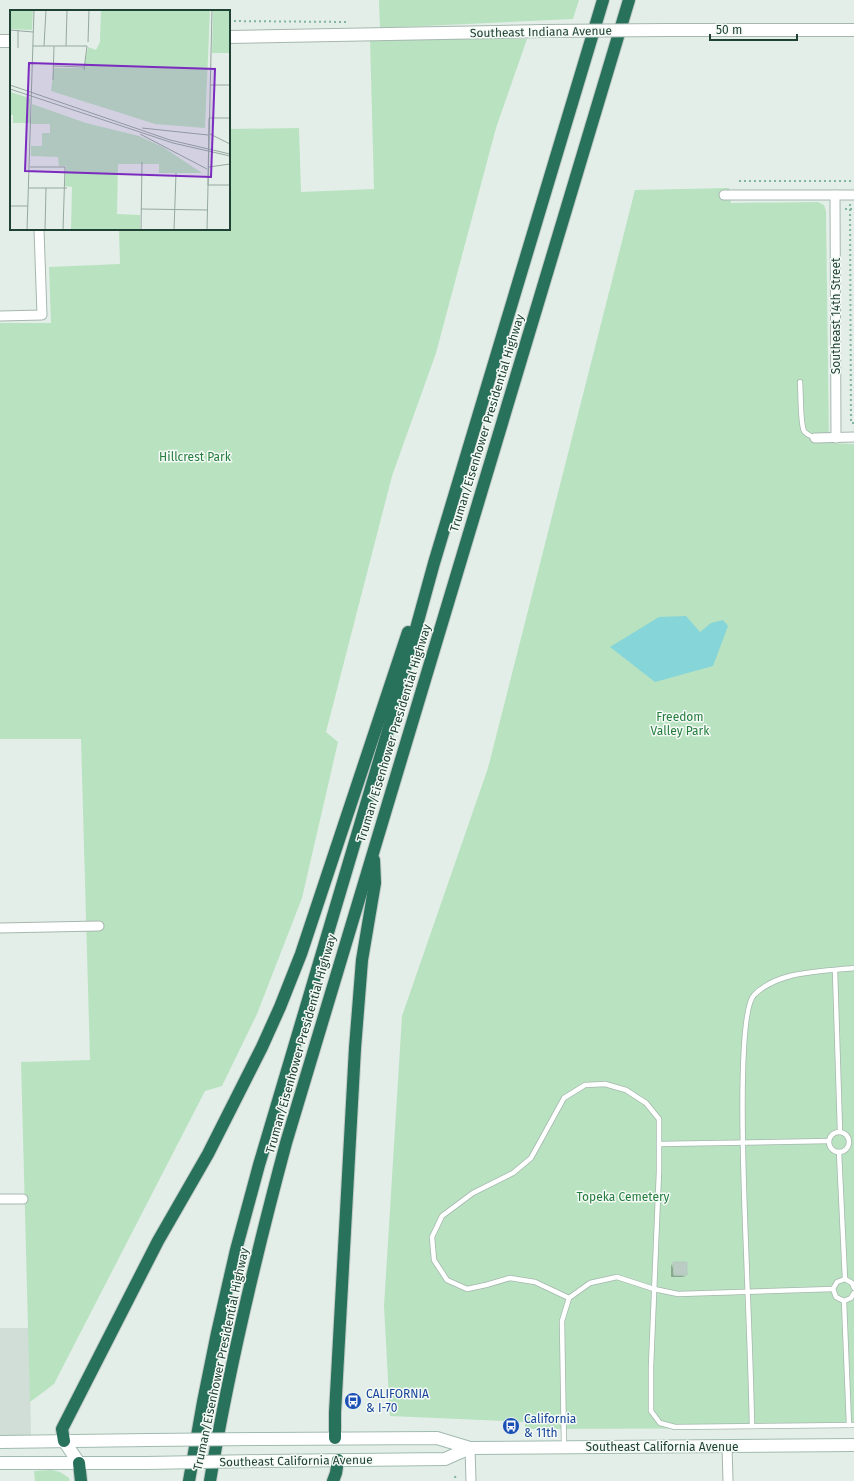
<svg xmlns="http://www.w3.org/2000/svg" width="854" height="1481" viewBox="0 0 854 1481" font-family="'Fira Sans',sans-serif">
<defs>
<filter id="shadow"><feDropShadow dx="-3.5" dy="3.5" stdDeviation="1" flood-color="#0004"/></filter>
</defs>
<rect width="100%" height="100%" fill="#e3eee8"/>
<!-- built -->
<polygon fill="#d1ded7" points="0,1328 29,1328 31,1435 0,1435"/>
<!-- green -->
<g fill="#b9e2c0">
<polygon points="379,0 579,0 573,19 380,28"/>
<polygon points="370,39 527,39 496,128 436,353 392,476 326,732 338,742 302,898 257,1014 222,1086 205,1091 54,1384 30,1402 21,1062 90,1060 81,739 0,739 0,323 51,323 49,267 120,264 119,229 229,229 229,129 299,128 301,192 374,189"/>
<polygon points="729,188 731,203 818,202 824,205 826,211 829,443 854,444 854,1428 525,1429 525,1422 390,1416 384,1306 402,1016 488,768 635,190"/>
<polygon points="52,1470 60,1472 69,1478 70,1481 35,1481 34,1471"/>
</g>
<!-- water -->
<polygon fill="#85d5d9" points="686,616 700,632 711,623 723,620 728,626 713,666 655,682 610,647 659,617"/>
<!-- building -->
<polygon fill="#baccc3" stroke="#b4c9be" filter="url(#shadow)" points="673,1262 687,1262 687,1275 674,1275"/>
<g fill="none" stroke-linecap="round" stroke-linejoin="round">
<!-- service casing -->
<g stroke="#a5b7af" stroke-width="6">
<g id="service">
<path d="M 800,382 C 801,393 800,422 804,431 C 807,435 811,436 815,438"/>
<polyline points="835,970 840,1131"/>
<circle cx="839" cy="1142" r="10"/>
<polyline points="659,1144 829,1141"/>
<polyline points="839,1152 845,1279"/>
<polyline points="854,1288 852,1283 845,1279 837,1282 833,1289 836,1297 844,1301 851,1298 854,1293"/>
<polyline points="569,1298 535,1282 510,1278 486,1285 467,1289 447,1280 434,1260 432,1237 442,1216 473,1193 513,1173 531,1158 564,1098 585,1085 605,1084 626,1090 646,1103 659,1119 659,1171 651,1367 651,1411 660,1423 675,1427 854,1425"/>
<polyline points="844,1301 849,1425"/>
<path d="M 752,1426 C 751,1376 749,1325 747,1275 C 746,1235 734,1016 754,995 C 779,970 821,972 854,968"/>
<polyline points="564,1447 562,1321 569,1298 590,1283 617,1277 654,1289 678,1294 833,1289"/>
</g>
</g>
<!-- minor casing -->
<g stroke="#a5b7af" stroke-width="11">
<g id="minor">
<polyline points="724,195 854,195"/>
<polyline points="835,195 836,438"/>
<polyline points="0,316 42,315 39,229"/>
<polyline points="815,438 854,437"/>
<polyline points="0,928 99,926"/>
<polyline points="0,1199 23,1199"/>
<polyline points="727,1446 728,1481"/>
<polyline points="470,1448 471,1481"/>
</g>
</g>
<!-- tertiary casing -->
<g stroke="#a5b7af" stroke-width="14">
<g id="tertiary">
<polyline points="666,30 854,30"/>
<polyline points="229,37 543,31"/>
<polyline points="0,41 11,41"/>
</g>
</g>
<!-- secondary casing -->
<g stroke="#a0bbaf" stroke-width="14">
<g id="secondary">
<polyline points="267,1439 437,1438 470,1448 854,1445"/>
<polyline points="64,1441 79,1463"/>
<polyline points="0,1442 149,1440"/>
<polyline points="263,1461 445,1459 470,1448"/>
<polyline points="0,1463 146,1463"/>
</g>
</g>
<!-- motorway casing -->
<g stroke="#c1cac6" stroke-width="14">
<g id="motorway">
<polyline points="335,1438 335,1413 355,1048 362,960 375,883 374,860"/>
<polyline points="64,1441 62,1429 158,1241 208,1154 262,1047 280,1007 301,954 408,632"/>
<polyline points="79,1463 81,1481"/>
<polyline points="189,1481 203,1402 217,1333 236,1250 259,1165 387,734 434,563 603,0"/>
<path d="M 210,1481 C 229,1367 256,1255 286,1143 L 629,0"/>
<polyline points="333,1481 336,1473 338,1460"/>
</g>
</g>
<!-- path -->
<g stroke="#80b59f" stroke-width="2" stroke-dasharray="2 3" stroke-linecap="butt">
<polyline points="229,21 348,22"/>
<polyline points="739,181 854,181"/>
<polyline points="850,204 851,423 854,423"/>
<polyline points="845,209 854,209"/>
<polyline points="455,1476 456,1481"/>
</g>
<!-- service -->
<use href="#service" stroke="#fff" stroke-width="4.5"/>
<!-- minor -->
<use href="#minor" stroke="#fff" stroke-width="9"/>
<!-- tertiary -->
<use href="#tertiary" stroke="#fff" stroke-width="12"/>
<!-- secondary -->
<use href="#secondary" stroke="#fff" stroke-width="12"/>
<!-- motorway -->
<use href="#motorway" stroke="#28715a" stroke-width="12"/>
<!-- tertiary-bridge casing -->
<g stroke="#a5b7af" stroke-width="14" stroke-linecap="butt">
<polyline id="tertiary-bridge" points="543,31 666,30"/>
</g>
<!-- secondary-bridge casing -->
<g stroke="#a0bbaf" stroke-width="14" stroke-linecap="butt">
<g id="secondary-bridge">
<polyline points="149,1440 267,1439"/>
<polyline points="146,1463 263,1461"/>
</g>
</g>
<!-- tertiary-bridge -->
<use href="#tertiary-bridge" stroke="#fff" stroke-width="12"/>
<!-- secondary-bridge -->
<use href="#secondary-bridge" stroke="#fff" stroke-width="12"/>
</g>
<!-- icons -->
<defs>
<g id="bus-disc" transform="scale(0.9)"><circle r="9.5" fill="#1a4fb4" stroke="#f4faf6"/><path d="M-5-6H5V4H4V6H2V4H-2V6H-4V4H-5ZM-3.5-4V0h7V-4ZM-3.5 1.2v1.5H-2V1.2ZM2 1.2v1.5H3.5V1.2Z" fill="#fff"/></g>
</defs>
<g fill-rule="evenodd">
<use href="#bus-disc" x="353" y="1401"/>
<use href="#bus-disc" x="511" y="1426"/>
</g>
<g text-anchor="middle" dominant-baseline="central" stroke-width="3" stroke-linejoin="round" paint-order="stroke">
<!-- street labels -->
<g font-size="12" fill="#204235" stroke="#f4faf6">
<text transform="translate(541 32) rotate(-1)">Southeast Indiana Avenue</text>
<text transform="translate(836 316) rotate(-90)">Southeast 14th Street</text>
<text transform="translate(487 423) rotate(-73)">Truman/Eisenhower Presidential Highway</text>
<text transform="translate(394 733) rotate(-73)">Truman/Eisenhower Presidential Highway</text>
<text transform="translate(301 1044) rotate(-74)">Truman/Eisenhower Presidential Highway</text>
<text transform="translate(221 1359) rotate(-78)">Truman/Eisenhower Presidential Highway</text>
<text x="662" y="1447">Southeast California Avenue</text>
<text transform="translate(296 1461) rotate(-1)">Southeast California Avenue</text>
</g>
<!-- park labels -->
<g font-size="12" fill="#257d3e" stroke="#f4faf6">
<text x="195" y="457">Hillcrest Park</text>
<text x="680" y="717">Freedom<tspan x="680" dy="14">Valley Park</tspan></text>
<text x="623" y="1197">Topeka Cemetery</text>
</g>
<!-- transit labels -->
<g font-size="12" fill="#164399" stroke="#f4faf6" text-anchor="start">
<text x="366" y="1394">CALIFORNIA<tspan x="366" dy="14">&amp; I-70</tspan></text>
<text x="524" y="1419">California<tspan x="524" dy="14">&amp; 11th</tspan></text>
</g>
</g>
<!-- overview -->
<g transform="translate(10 10)">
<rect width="220" height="220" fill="#e3eee8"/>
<path d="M 0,0 L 23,0 L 22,20 L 0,19 ZM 91,0 L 200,0 L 195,118 L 145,114 L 41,81 L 44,58 L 74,58 L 78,37 L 86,40 L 90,32 ZM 203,1 L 220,1 L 220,43 L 202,43 ZM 0,82 L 20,88 L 20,113 L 3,113 L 3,105 L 0,105 ZM 22,94 L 76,113 L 129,126 L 153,137 L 192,163 L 149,163 L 149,154 L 108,154 L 107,204 L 130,205 L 130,220 L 61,220 L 62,177 L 55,176 L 56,156 L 49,156 L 48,147 L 21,146 L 21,136 L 32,136 L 32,123 L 40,123 L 40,114 L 21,114 Z" fill="#b9e2c0"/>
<path fill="none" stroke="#95a9a0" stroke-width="1" d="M 0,20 L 23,22M 78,32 L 79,0M 23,36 L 77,36 L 74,60M 34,36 L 36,0M 56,36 L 57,0M 8,38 L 8,20M 43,56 L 74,57M 43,70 L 44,36M 0,75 L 160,130 L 220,144M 200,75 L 220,75M 0,79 L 163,133 L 220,146M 199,108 L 220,108M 132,118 L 198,125M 130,124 L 197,159M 200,124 L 220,134M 20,157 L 55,157 L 53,220M 199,157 L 220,154M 198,175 L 220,175M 198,175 L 199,108M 19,178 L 57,178M 0,196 L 18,196M 131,199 L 197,200M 17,220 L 24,0M 35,220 L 36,178M 131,220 L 132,152M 164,220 L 166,163M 197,220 L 202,0"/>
<path fill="#7b2cbf" fill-opacity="0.15" stroke="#7b2cbf" stroke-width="2" d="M 19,53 L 205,59 L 201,167 L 15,161 Z"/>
<rect width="220" height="220" fill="none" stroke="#204235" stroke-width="2"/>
</g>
<!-- scale -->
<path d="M710 34v6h87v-6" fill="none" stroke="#204235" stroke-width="2"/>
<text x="716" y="34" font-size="12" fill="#204235" stroke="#f4faf6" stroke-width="3" paint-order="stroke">50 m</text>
</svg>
